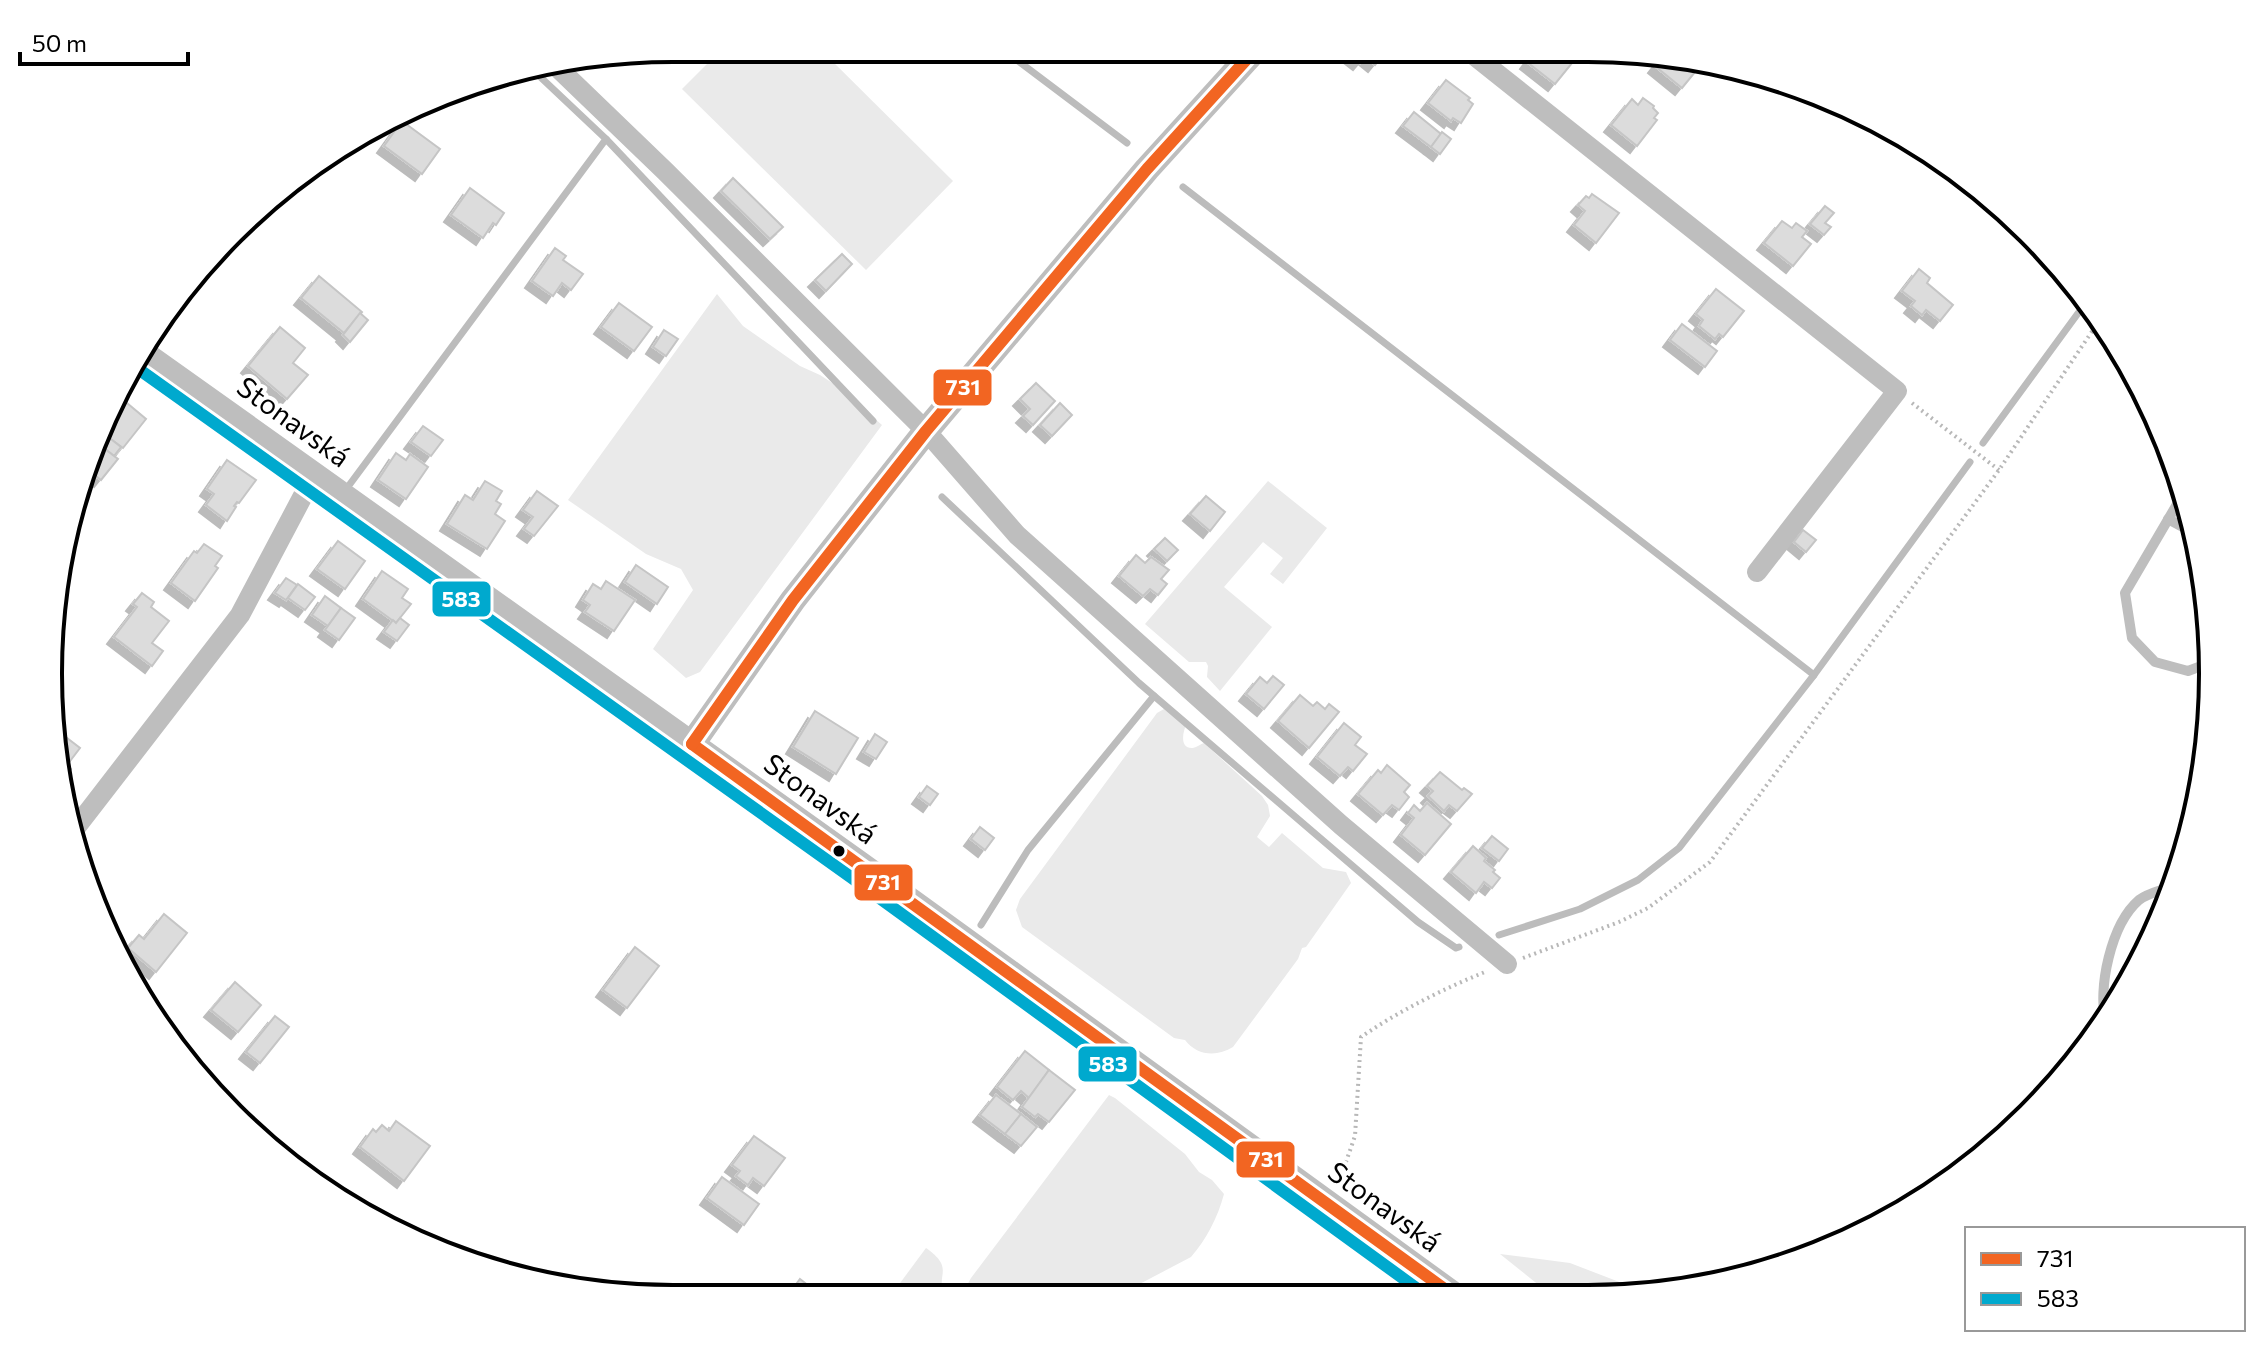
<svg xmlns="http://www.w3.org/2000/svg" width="2261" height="1347" viewBox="0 0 2261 1347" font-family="Commissioner,sans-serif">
<defs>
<filter id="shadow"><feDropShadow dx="-7" dy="7" stdDeviation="0" flood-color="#0004"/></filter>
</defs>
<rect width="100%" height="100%" fill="#fff"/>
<!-- green -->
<g fill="#eaeaea">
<polygon points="723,48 819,48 953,181 866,270 682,89"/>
<polygon points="717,294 743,326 800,366 820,375 840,388 882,425 700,672 686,678 653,649 693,590 681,569 646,554 568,500"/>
<polygon points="1268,481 1327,528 1283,584 1270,574 1283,558 1263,542 1224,587 1272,627 1220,691 1207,677 1208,666 1206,662 1189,662 1145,624"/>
<path d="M 1164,709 L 1174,713 L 1186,725 C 1183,732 1179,749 1193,748 C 1197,747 1201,744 1204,743 L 1262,796 L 1268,805 L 1270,816 L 1257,837 L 1269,847 L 1282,833 L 1323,868 L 1346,872 L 1351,883 L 1306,947 L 1302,948 L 1298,959 L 1233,1047 C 1217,1057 1197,1056 1185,1040 L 1174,1038 L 1022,927 L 1016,910 L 1020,899 L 1157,713 Z"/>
<path d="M 1109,1095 L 1115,1098 L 1185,1154 L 1199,1172 L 1212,1180 L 1224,1194 C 1218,1217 1206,1240 1191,1257 L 1113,1298 L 960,1298 L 971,1278 Z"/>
<path d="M 926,1248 C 957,1270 933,1274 946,1298 L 889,1298 Z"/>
<polygon points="1500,1254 1570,1263 1648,1293 1771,1269 1750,1278 1629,1298 1555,1298"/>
</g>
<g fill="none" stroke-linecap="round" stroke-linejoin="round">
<!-- stream -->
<g stroke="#bcbcbc" stroke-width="7">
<polyline points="1001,48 1127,143"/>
<polyline points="534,71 606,139 873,421"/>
<polyline points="1183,187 1814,675"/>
<polyline points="1983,443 2087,301"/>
<polyline points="350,484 606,139"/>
<polyline points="942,497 1139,683 1418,922 1456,948 1459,947"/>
<polyline points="981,925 1028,850 1154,696"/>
<polyline points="1499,935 1580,909 1638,880 1679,848 1814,675 1970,462"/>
</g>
</g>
<!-- building -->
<g fill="#dcdcdc" stroke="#c5c5c5" stroke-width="2" filter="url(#shadow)">
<polygon points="1350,49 1388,49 1375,65 1365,57 1360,63 1347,53"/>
<polygon points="1537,49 1577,49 1581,52 1555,84 1527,62"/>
<polygon points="1663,56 1696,63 1700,66 1682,88 1655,66"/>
<polygon points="1446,80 1470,98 1468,100 1473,104 1461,123 1453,118 1451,121 1428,103"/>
<polygon points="1643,98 1654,106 1653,108 1658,113 1654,118 1657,120 1637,146 1611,125 1632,99 1638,105"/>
<polygon points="1414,112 1441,134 1431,147 1403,126"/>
<polygon points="402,121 440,149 422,174 384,146"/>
<polygon points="1442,132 1451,139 1440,154 1431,147"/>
<polygon points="733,178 783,227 770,239 721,191"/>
<polygon points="470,188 504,213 496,225 493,223 483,238 451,215"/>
<polygon points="1592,194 1619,213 1596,243 1574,225 1585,211 1578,205 1586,196 1589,198"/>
<polygon points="1825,206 1834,213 1825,223 1831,227 1824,235 1810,224"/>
<polygon points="1782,221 1792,228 1796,223 1807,231 1802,237 1811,244 1793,266 1764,243"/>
<polygon points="555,248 566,256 563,260 583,274 571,290 562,283 553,296 532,281"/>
<polygon points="842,254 852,264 826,291 815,280"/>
<polygon points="1919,269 1930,278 1927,283 1953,305 1940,321 1926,310 1922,315 1911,306 1915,301 1902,291"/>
<polygon points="319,276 362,312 344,333 301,298"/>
<polygon points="1716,289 1744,311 1723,337 1719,334 1715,339 1699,326 1703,320 1696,314"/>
<polygon points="619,303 652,327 634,351 601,327"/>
<polygon points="360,313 368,320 350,342 343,335"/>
<polygon points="1682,324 1717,351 1705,367 1670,340"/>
<polygon points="280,327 305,348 293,363 308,375 287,399 248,366"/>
<polygon points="664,330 678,339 666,356 653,347"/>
<polygon points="1036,383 1055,401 1033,425 1023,416 1030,409 1020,399"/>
<polygon points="121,398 146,419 123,448 102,433"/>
<polygon points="1060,403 1072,415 1052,436 1040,425"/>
<polygon points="423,426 443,440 431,456 411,442"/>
<polygon points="107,436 121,447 114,456 100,445"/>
<polygon points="97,443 118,459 101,480 84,467"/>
<polygon points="396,453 406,460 410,454 428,467 406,499 378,480"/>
<polygon points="227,460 256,480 239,503 237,502 234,506 236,507 227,521 206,505 214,494 207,489"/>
<polygon points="485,481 502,491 496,501 501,504 495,514 505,521 487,549 447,524 465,495 473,500"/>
<polygon points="537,491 558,506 534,536 524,529 533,517 523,510"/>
<polygon points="1206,496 1225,512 1210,531 1190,514"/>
<polygon points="1803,530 1816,540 1806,552 1794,542"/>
<polygon points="1165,538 1178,550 1167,561 1154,549"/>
<polygon points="338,541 365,561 345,589 317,569"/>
<polygon points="204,544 222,556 215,566 218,568 195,601 171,583 194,551 197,553"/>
<polygon points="1136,555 1145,563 1151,557 1169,570 1161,579 1167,584 1158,595 1150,589 1143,596 1119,576"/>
<polygon points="636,565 668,587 657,604 625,582"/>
<polygon points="382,571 408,589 402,598 411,604 396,623 363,599"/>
<polygon points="286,578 297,585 286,600 275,593"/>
<polygon points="606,581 635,600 614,631 585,612 590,605 583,600 593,584 601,589"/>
<polygon points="298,584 315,597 305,610 288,598"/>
<polygon points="142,593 154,602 151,607 169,621 152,643 163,651 152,666 114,637 137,607 133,604"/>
<polygon points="325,596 341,608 328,626 312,615"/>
<polygon points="341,608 355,618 339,640 325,630"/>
<polygon points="400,618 409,625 397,641 384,632 393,620 396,623"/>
<polygon points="1273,676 1284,685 1264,709 1246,694 1260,677 1267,683"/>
<polygon points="1300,695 1313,706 1317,702 1325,709 1329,704 1339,712 1309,748 1278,721"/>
<polygon points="815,711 858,738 836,774 793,747"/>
<polygon points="1344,723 1361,737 1355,745 1367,754 1353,771 1348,767 1340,776 1317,757"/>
<polygon points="58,731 80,748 67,765 71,769 65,777"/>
<polygon points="875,734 887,742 876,759 864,752"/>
<polygon points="1387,765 1410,785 1404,792 1409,797 1399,810 1392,805 1383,815 1358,794 1378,770 1381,773"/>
<polygon points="1440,772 1462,790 1464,788 1472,794 1457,811 1449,805 1444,811 1428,796 1433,791 1427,786"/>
<polygon points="927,786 938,794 930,805 919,797"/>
<polygon points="1427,803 1451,824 1425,855 1401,835 1414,818 1408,813 1414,805 1420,811"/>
<polygon points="980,827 994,838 985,850 971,839"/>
<polygon points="1492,836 1508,849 1499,861 1482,848"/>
<polygon points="1473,846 1486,858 1484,861 1495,870 1493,872 1500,878 1492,888 1484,882 1476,893 1451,872"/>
<polygon points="164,914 187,933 156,972 128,948 139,935 144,939"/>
<polygon points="635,947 659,966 627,1008 603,990"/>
<polygon points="235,982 261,1005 238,1032 211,1010"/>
<polygon points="275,1016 289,1027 260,1063 246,1052"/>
<polygon points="1025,1051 1049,1070 1029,1098 1021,1091 1013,1100 997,1087"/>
<polygon points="1049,1070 1075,1090 1049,1122 1038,1114 1035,1117 1022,1107"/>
<polygon points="996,1095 1021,1114 1005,1134 980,1115"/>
<polygon points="1021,1114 1037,1127 1021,1146 1005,1134"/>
<polygon points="396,1121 430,1146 404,1181 360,1147 373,1129 376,1132 382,1125 389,1131"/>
<polygon points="754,1136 785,1158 764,1186 753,1178 748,1185 736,1176 740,1171 732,1165"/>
<polygon points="722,1177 759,1204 744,1225 707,1198"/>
<polygon points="800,1279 814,1290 808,1298 800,1298 791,1291"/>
</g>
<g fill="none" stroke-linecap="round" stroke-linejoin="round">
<!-- path -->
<g stroke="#b8b8b8" stroke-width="4" stroke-dasharray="2 4" stroke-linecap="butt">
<polyline points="1912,403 1999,470"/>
<polyline points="1523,958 1619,922 1648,908 1710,862 1999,470 2101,318"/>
<path d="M 1338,1185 L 1355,1136 L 1361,1037 C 1399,1011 1443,989 1485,972"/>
</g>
<!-- service -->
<g stroke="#bebebe" stroke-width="10">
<polyline points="2183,494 2125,593 2132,638 2155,662 2188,671 2212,662"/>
<polyline points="2168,519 2196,534"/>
<path d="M 2106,1023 C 2097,989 2111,924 2139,900 C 2148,893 2163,890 2173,886"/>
</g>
<!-- minor -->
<g stroke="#bebebe" stroke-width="20">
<polyline points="1466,49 1897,391 1757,572"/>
<polyline points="557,67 665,171 926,431 1017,535 1341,825 1507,964"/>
<polyline points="74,830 240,615 314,475"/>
</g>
<!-- tertiary -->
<g stroke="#bebebe" stroke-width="26">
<polyline points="144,354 861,865 1458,1298"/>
<polyline points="692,744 793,600 926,431 1147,169 1256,49"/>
</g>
<!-- bus-1 casing -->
<g stroke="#fff" stroke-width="18">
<g id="bus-1">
<polyline points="692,744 1457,1298"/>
<polyline points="692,744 793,600 926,431 1147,169 1256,49"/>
</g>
</g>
<!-- bus-2 casing -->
<g stroke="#fff" stroke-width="18">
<polyline id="bus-2" points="137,368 852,878 1430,1298"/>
</g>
<!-- bus-1 -->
<use href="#bus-1" stroke="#f26522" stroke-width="12"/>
<!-- bus-2 -->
<use href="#bus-2" stroke="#00a9ce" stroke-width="12"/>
</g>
<!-- markers -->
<circle fill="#000" stroke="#fff" stroke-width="3" cx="839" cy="851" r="7"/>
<g text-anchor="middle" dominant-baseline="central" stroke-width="8" stroke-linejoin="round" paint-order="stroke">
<!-- street labels -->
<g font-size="28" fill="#000" stroke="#fff">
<text transform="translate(294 421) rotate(36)">Stonavská</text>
<text transform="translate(821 798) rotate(36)">Stonavská</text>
<text transform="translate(1385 1206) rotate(36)">Stonavská</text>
</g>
</g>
<!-- crop -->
<path d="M0 0H2261V1347H0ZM673 62H1588A611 611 0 0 1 2199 673V674A611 611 0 0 1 1588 1285H673A611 611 0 0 1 62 674V673A611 611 0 0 1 673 62Z" fill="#fff" fill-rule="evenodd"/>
<path fill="none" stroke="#000" stroke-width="4" d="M673 62H1588A611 611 0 0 1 2199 673V674A611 611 0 0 1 1588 1285H673A611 611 0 0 1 62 674V673A611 611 0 0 1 673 62Z"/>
<g stroke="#fff" stroke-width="3">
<rect x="932" y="368" width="61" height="39" rx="8" fill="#f26522"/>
<rect x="431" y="580" width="61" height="38" rx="8" fill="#00a9ce"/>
<rect x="853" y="863" width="61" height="39" rx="8" fill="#f26522"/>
<rect x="1077" y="1045" width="61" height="38" rx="8" fill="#00a9ce"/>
<rect x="1235" y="1140" width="61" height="39" rx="8" fill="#f26522"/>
</g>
<g font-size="22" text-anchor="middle" font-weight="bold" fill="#fff">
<text x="963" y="395">731</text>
<text x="461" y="607">583</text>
<text x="883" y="890">731</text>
<text x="1108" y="1072">583</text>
<text x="1266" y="1167">731</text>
</g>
<!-- legend -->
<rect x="1965" y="1227" width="280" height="104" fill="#ffffff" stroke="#999999" stroke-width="2"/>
<rect x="1981" y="1253" width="40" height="12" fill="#f26522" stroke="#999999" stroke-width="2"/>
<text x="2037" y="1267" font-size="24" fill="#000000">731</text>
<rect x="1981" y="1293" width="40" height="12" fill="#00a9ce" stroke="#999999" stroke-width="2"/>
<text x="2037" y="1307" font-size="24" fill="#000000">583</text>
<!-- scale -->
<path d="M20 52v12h168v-12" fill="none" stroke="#000000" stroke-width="4"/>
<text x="32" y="52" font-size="24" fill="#000000" stroke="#ffffff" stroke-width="6" paint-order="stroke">50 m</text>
</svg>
